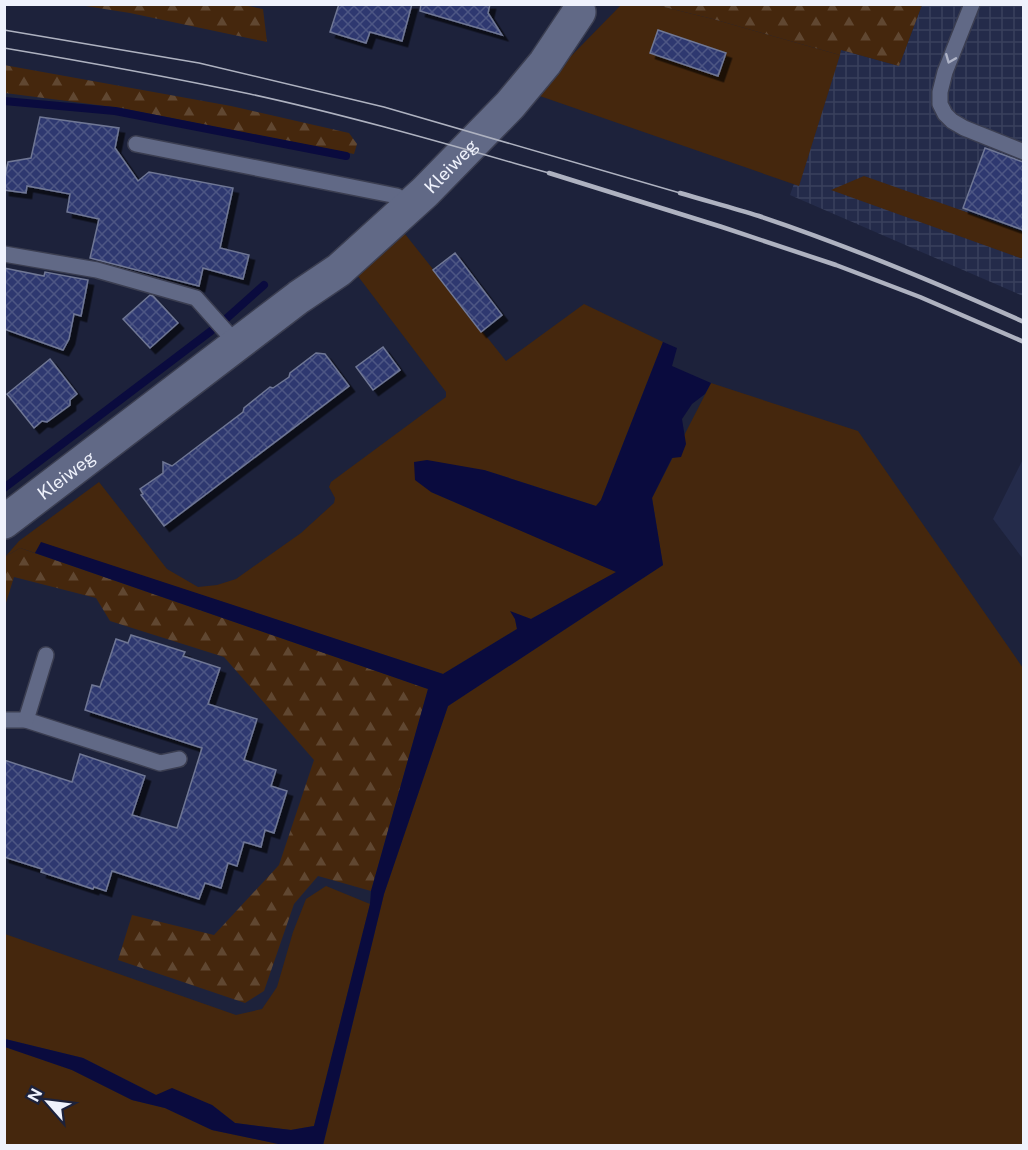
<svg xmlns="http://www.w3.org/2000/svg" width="1028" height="1150" viewBox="0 0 1028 1150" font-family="'Public Sans',sans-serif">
<defs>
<pattern id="industrial-grid" width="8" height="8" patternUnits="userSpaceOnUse" patternTransform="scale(1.5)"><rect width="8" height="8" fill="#242b4a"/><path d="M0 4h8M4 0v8" fill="none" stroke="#39405c"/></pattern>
<pattern id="forest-firs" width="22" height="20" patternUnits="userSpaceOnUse" patternTransform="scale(1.5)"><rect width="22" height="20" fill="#45270d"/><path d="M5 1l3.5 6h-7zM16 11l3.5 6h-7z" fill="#604731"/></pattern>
<pattern id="building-cross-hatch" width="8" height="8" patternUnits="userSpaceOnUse" patternTransform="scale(1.5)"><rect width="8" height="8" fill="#2f396f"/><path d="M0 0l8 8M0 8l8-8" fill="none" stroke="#4d5684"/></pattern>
<filter id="shadow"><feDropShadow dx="5.5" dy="5.5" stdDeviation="0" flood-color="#0009"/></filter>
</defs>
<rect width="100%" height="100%" fill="#1d223b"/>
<!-- built -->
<polygon fill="#242b4a" points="1023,459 1023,559 993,519"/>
<!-- industrial -->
<polygon fill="url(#industrial-grid)" points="922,5 1023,5 1023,296 790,195 841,50 899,66"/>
<!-- grass -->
<g fill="#45270d">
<polygon points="621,5 656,5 713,19 840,55 799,186 534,94"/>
<polygon points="864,176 1023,232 1023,259 831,190"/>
<polygon points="401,229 506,361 584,304 663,342 601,500 596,506 484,470 431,492 617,572 531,619 511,612 515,619 517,629 443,674 42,543 35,553 20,548 5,557 19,541 99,482 167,569 198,587 217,585 236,579 301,533 334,503 335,498 329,487 331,482 446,397 446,392 354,271"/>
<polygon points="711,383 858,431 1023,668 1023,1145 323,1146 384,894 448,706 663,565 652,498"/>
<polygon points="326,886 370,904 314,1126 291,1130 235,1123 212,1105 156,1095 83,1058 5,1039 5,934 236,1015 262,1009 277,987 293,932 306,899"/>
<polygon points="5,1047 72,1070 132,1100 165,1108 212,1130 283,1145 5,1146"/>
</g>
<!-- forest -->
<g fill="url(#forest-firs)">
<polygon points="79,5 243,5 263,9 267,42 130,13"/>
<polygon points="656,5 922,4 922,5 899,66 841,50 840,55 713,19"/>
<polygon points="4,65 231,106 349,133 357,144 354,154 121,108 5,93"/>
<polygon points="20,548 428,689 371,891 318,876 294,904 264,991 245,1003 118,960 132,915 214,935 279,865 314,760 224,657 110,621 96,598 14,577 5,606 5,557"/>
</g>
<!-- water -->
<polygon fill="#0a0b3e" points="663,342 677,348 672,366 711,383 705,394 692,404 682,419 686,444 681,457 672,458 652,498 663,565 448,706 384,894 323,1145 283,1145 212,1130 165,1108 132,1100 72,1070 5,1047 5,1039 83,1058 156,1095 172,1088 212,1105 235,1123 291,1130 314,1126 370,904 371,891 428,689 35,553 41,542 443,674 517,629 515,619 510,611 531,619 616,572 431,492 415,480 414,462 427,460 484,470 596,506 601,500"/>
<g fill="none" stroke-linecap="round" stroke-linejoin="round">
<!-- stream -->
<g stroke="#0a0b3e" stroke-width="8">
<polyline points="4,101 115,111 346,156"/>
<polyline points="227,318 264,285"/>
<polyline points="4,488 211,331"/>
</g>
</g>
<!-- building -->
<g fill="url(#building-cross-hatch)" stroke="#6f7795" stroke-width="1.5" filter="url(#shadow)">
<polygon points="339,4 412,4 402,41 370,32 366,43 330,32"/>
<polygon points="421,4 490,4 488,13 502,35 420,11"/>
<polygon points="658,30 726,53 718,76 650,53"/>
<polygon points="40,117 119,128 115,148 138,181 149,172 233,188 220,248 249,255 243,279 203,268 199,286 90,258 99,219 67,212 70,194 27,186 26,193 4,190 4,181 8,162 31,158"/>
<polygon points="985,148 1023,162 1023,230 963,208"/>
<polygon points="455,253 502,315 481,332 433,270"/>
<polygon points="4,268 44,276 45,272 88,280 81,316 74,314 69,339 63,350 4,329"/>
<polygon points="150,295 153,296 178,323 150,348 123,319"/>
<polygon points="383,347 400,370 373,390 356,367"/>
<polygon points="316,353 325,354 349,386 164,526 141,495 143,494 140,489 163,473 163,462 172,466 243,412 244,408 270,387 273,388 289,377 290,373"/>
<polygon points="50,359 77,394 70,400 70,405 47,422 42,421 34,428 7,394"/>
<polygon points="131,635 185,652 183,656 220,668 208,704 257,719 244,760 276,770 271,786 287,791 274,833 265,830 261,847 244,842 237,866 228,863 221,888 205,883 199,899 112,871 106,891 94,887 93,889 41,872 42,869 4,857 4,760 72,782 80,754 145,776 132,815 177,828 202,748 85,710 92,685 100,687 116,639 128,643"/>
</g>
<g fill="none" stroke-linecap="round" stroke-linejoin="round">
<!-- service casing -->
<g stroke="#3b3e51" stroke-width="18">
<g id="service">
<polyline points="972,4 945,72 940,92 940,104 945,114 952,121 964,128 1024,152"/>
<polyline points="136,144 397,196"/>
<polyline points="4,254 97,270 196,298 237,344"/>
<polyline points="4,720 26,720 160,763 179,759"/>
<polyline points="26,720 46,655"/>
</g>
</g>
<!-- tertiary casing -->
<g stroke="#3b3e51" stroke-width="36">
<g id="tertiary">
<path id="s1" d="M 4,522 L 299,297 L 339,270 L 425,192 L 510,105 L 545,63 L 579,12"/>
</g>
</g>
<!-- service -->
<use href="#service" stroke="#616986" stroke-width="15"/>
<!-- tertiary -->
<use href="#tertiary" stroke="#616986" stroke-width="33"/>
<!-- tram -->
<g stroke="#aeb2c0" stroke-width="1.5">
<polyline points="4,30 199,63 384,107 680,193"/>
<path d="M 4,48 C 87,62 169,77 250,94 C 351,116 450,145 549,173"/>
</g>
<!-- rail -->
<g stroke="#aeb2c0" stroke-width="4.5">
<polyline points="549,173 722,227 836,265 920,297 1024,342"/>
<path d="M 680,193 C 707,201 733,208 759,216 C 849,246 937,283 1024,322"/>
</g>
</g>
<!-- one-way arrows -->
<defs><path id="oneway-chevron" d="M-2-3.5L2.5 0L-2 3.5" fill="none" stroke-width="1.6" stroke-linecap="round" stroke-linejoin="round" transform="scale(1.5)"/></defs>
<use stroke="#afb4c7" href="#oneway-chevron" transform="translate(950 59) rotate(112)"/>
<g text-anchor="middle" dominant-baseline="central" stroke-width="5" stroke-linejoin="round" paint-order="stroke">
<!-- street labels -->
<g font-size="18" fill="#eff2fc" stroke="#1d223b">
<text stroke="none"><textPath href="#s1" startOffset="572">Kleiweg</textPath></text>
<text stroke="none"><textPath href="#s1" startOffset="78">Kleiweg</textPath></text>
</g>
</g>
<!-- border -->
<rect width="1028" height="1150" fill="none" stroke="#eff2fc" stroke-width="12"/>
<!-- north arrow -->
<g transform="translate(48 1102) rotate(298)" stroke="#1d223b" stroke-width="4.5" paint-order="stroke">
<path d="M0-4.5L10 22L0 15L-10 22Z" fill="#eff2fc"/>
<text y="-9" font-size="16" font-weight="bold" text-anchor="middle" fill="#eff2fc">N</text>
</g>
</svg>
